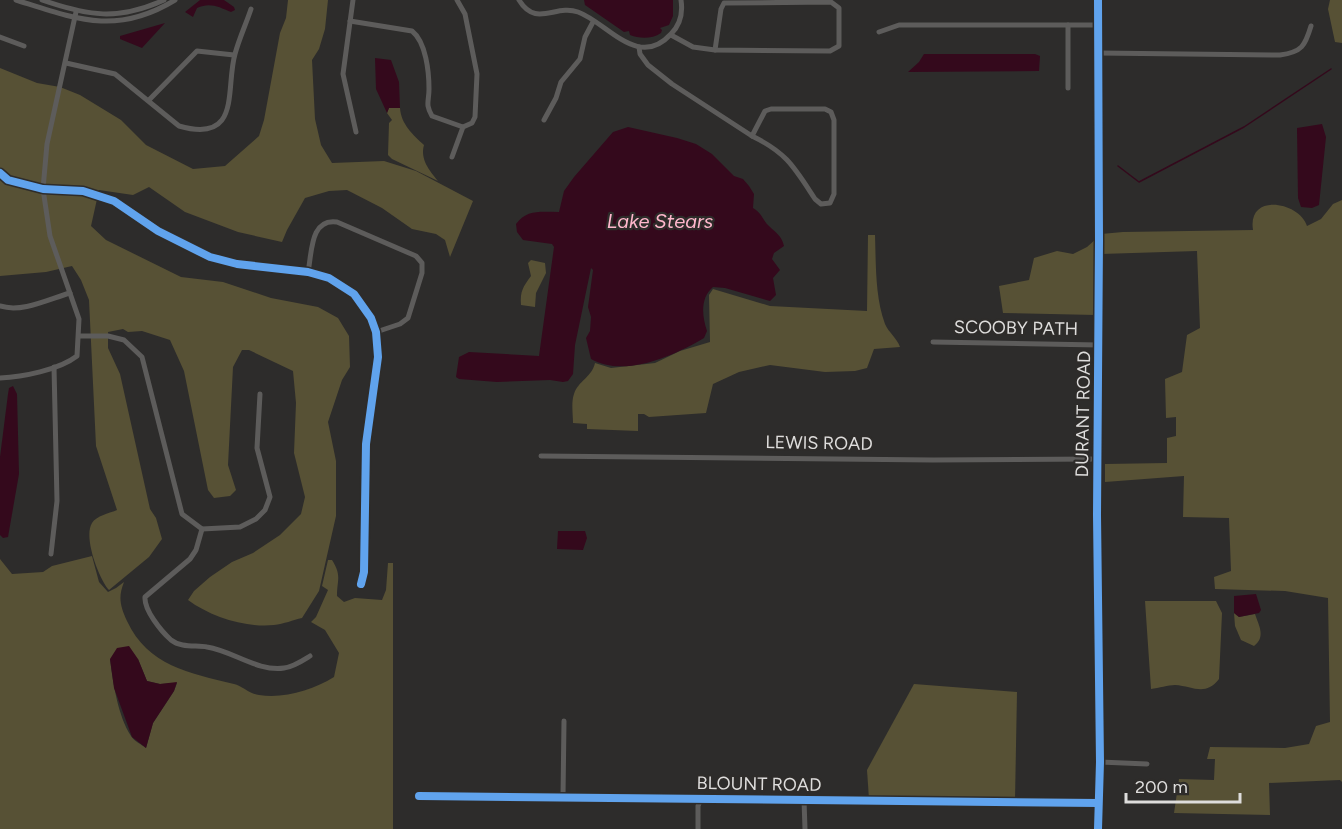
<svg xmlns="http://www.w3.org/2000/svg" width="1342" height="829" viewBox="0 0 1342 829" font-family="Figtree,sans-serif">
<rect width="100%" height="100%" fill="#2d2c2b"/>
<!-- green -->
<g fill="#575135" fill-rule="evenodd">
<path d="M 288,0 L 328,0 L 325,29 L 319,49 L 312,60 L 315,119 L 321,145 L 332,163 L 384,161 L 416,171 L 473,201 L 450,257 L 445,240 L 436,234 L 412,229 L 382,208 L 347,190 L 329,191 L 305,198 L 287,230 L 282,242 L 238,232 L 185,212 L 149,187 L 133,195 L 99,190 L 91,226 L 106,240 L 181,277 L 223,282 L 271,298 L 318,307 L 338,318 L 349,336 L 350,367 L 342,380 L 328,422 L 336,461 L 336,516 L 319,591 L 302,618 C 293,620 284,624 274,625 C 246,628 211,617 188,600 L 194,591 L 210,577 L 232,562 L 253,553 L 280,535 L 301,514 L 305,497 L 294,453 L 296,403 L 293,371 L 249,350 L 242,350 L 233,367 L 228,465 L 236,490 L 230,496 L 214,498 L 208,490 L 184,371 L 170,340 L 142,331 L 128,332 L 123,329 L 108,332 L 108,348 L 120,374 L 150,509 L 156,518 L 162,539 L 149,557 L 109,590 C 99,579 83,537 92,523 C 96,516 110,513 117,510 L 96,446 L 89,300 L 81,280 L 72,266 L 46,272 L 0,276 L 0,68 L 37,83 L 60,87 L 80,95 L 121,120 L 146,145 L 193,169 L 225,166 L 259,136 L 264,120 L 280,33 L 286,18 Z"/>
<polygon points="1330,0 1342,0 1342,43 1335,42 1328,9"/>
<path d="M 389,108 L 400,108 C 401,124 413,135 424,145 C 420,159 429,170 438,181 L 392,159 L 388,155 L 389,123 L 392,120 L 387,113 Z"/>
<path d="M 1342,200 L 1342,782 L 1340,780 L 1269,783 L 1270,815 L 1174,813 L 1179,779 L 1214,780 L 1215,759 L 1207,759 L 1210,747 L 1285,748 L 1309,744 L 1316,726 L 1330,722 L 1328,598 L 1285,591 L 1215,589 L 1214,577 L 1231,571 L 1229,518 L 1183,517 L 1184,476 L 1105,482 L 1105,464 L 1167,463 L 1167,438 L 1176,436 L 1176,417 L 1166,418 L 1165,379 L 1182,372 L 1187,335 L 1200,328 L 1197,251 L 1101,254 L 1101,234 L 1123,232 L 1253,230 C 1247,192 1300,202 1307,226 L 1321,219 L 1333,204 Z"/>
<path d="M 868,235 L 875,235 C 876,264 875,297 885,324 C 889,333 897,338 900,347 L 874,349 L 867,368 L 855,371 L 825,372 L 770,365 L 739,372 L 713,384 L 706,413 L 649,417 L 644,414 L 638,414 L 638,431 L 587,429 L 587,424 L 573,423 C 573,415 571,402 574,394 C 578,381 592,377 595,363 L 611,368 L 655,363 L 680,351 L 710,342 L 709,295 L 713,289 L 770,306 L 867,311 Z"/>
<polygon points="1097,238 1096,315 1003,313 999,286 1029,280 1034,258 1057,251 1073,254 1087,247"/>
<path d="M 531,260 L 545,263 L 546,273 L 536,293 L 535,307 L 521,305 C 520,291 523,287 531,276 L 528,263 Z"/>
<path d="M 92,556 L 99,582 L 108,592 L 116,588 L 124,582 C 118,597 120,606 127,621 C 148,666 189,673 234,684 C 242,686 250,694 259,695 C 284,699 313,690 334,677 L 339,653 L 325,630 L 311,622 L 316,617 L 328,590 L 322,586 L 328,560 L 332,560 C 342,576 337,579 337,596 L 344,602 L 355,598 L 382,600 L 386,590 L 388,563 L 393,563 L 393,829 L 0,829 L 0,559 L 12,574 L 43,572 L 52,566 ZM 110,659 L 138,659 L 147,681 L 160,684 L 177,683 L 174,691 L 153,723 L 146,748 C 141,744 134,741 131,736 C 118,716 113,683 110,659 Z"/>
<path d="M 1145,601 L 1216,601 L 1222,613 L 1219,679 C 1205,697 1193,686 1175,685 C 1168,685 1159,688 1151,689 Z"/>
<path d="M 1234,613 L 1239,617 L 1255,614 C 1259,626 1266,637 1254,646 L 1241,640 L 1235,626 Z"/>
<polygon points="914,684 1017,692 1015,800 869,799 867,770"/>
</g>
<!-- water -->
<g fill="#34091c">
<path d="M 200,0 L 224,0 L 234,7 L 235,10 L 231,12 C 219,7 210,2 197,8 L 193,17 L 185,12 Z"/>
<path d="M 584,0 L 673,0 L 673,16 L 669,25 L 660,28 L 662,30 L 661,33 C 652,39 640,39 630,35 L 629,31 L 624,32 L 585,5 Z"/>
<polygon points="165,23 142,48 120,39 120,36"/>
<polygon points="924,54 1035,54 1040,56 1039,71 908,72 919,62"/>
<polygon points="375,58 391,60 399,82 400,108 389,108 387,113 376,89"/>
<polygon points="1322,124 1326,137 1319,205 1312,208 1301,207 1298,198 1297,128"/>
<path d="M 628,127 L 677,138 L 696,144 L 712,154 L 734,176 L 743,179 L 749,186 L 754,194 L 753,208 C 763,214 762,220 769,226 C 775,232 782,236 784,246 L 774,253 L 772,259 L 780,270 L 773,278 L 776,295 L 770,301 L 725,288 L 713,287 C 700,298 702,316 707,331 L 704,338 C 674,356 624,378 591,359 L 586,338 L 590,331 L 591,317 L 588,307 L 593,270 L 591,268 L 575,345 L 573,374 L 568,381 L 563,382 L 550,380 L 497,382 L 459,379 L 456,377 L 459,357 L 469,352 L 539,356 L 554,247 L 552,244 L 523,240 L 517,232 L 516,224 C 527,209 541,212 559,212 L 564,191 L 574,177 L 613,132 Z"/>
<polygon points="13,386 17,394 19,474 8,537 3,538 0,535 0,457 8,394 9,388"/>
<polygon points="558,531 585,531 587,538 583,550 557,549"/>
<polygon points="1256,594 1261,610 1259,613 1239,617 1234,613 1234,596"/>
<polygon points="129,646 138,659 147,681 160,684 177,682 174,691 153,723 146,748 132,737 114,688 110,659 117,648"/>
</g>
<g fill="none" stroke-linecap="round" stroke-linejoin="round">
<!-- stream -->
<polyline stroke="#34091c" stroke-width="1.5" points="1118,166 1139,182 1244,127 1331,69"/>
<!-- minor -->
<g stroke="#5d5c5b" stroke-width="5">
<path d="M 16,0 C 76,19 116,36 175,0"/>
<path d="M 42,0 C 88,16 118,21 164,0"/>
<polyline points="353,0 343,74 356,132"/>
<path d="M 519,0 C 536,28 555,4 578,12 C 608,23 638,70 671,34 C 680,25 683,13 681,0"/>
<polyline points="1098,0 1099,241 1097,515 1100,762 1098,829"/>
<polygon points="831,2 839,8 839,46 830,51 715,50 721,9 724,3"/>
<path d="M 350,21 L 412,31 C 426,42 429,72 429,89 C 429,102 425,104 432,116 L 463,127 L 472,123 L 475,117 L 477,74 L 465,14 L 457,0"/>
<polyline points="879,32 899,25 1098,25"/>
<polyline points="671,35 693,47 715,50"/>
<polyline points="0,37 24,46"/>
<polyline points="639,47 640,54 648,65 672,84 752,136"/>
<path d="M 1098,53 L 1280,55 C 1302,52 1305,46 1311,26"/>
<path d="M 66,63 L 115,74 L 179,126 C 242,144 225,89 235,54 C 239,39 246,24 251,9"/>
<polyline points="1068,88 1068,25"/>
<polyline points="149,100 197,51 234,55"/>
<path d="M 771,109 L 825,109 L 831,112 L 834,120 L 834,194 L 830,203 L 821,204 L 815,199 C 794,167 787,153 752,136 L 765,111 Z"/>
<polyline points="544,120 556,98 561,82 580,59 585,37 593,22"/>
<polyline points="452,157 463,127"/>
<polyline points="0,173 8,180 43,189 83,191 114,201 158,231 210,257 237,264 308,272 329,278 354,294 371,318 376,332 378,357 366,444 364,572 361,584"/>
<path d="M 308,272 C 312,253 310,218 337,222 L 416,256 L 422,263 L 422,273 L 408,318 L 400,324 L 376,332"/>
<path d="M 0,306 C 22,313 49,299 70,293"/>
<polyline points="79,336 108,336 124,340 142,357 182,514 202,529 240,527 256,519 265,510 270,497 257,448 260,394"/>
<polyline points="933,342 1099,345"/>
<path d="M 0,378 C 22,377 59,370 77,356 L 79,319 L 50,236 L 43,189 L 47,144 L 76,12"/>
<polyline points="541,456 933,460 1097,459"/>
<path d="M 202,529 L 196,550 L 190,559 L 145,597 C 144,610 161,631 171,640 C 181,648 196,645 207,647 C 233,651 258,672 284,668 C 293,667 302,661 310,656"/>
<polyline points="51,554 57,501 54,367"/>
<polyline points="1100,762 1147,764"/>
<polyline points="419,796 1098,803"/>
<polyline points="563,797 564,721"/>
<polyline points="804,800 805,829"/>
<polyline points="698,829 698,806 701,798"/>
</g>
<!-- cycleway casing -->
<g stroke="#2e2c2a" stroke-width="11">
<g id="cycleway">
<polyline points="1098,0 1099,241 1097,515 1100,762 1098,829"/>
<polyline points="0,173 8,180 43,189 83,191 114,201 158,231 210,257 237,264 308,272 329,278 354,294 371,318 376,332 378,357 366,444 364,572 361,584"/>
<polyline points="419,796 1098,803"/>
</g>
</g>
<!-- cycleway -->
<use href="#cycleway" stroke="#60a3ed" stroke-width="8"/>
</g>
<g text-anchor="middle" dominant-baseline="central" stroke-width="4.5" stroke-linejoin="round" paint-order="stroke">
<!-- street labels -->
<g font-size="18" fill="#dedddc" stroke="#2e2c2a">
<text transform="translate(1016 328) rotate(1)">SCOOBY PATH</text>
<text transform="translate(1083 414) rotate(-89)">DURANT ROAD</text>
<text transform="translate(819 443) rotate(1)">LEWIS ROAD</text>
<text transform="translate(759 784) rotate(1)">BLOUNT ROAD</text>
</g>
<!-- water labels -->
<g font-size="20" font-style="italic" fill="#ffb7cc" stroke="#2e2c2a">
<text x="660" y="221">Lake Stears</text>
</g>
</g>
<!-- scale -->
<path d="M1126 793v9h114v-9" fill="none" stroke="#dedddc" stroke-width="3"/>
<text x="1135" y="793" font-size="18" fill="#dedddc" stroke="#2e2c2a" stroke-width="4.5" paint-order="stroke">200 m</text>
</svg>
